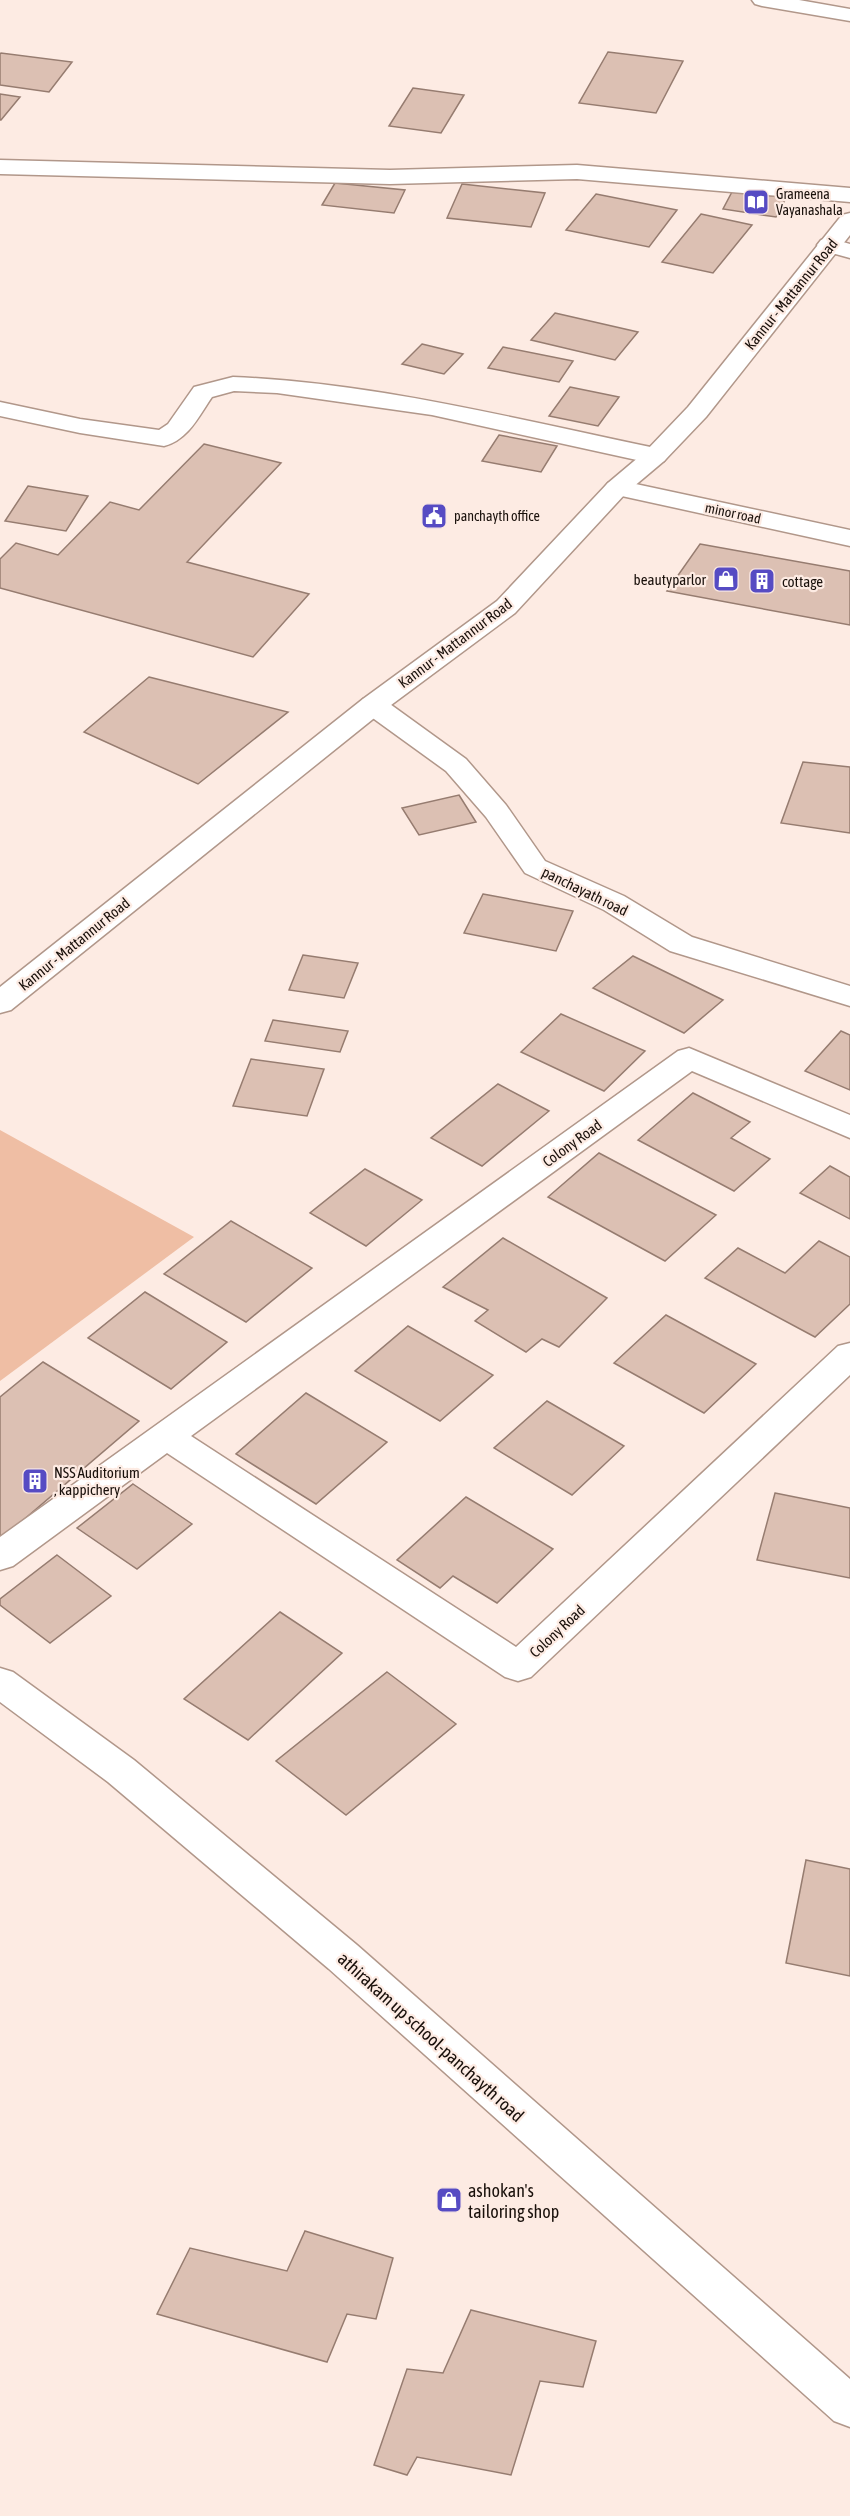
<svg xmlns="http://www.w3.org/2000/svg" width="850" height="2516" viewBox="0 0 850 2516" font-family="'Asap Condensed',sans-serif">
<rect width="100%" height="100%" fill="#fdebe3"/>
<!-- green -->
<polygon fill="#efbea4" points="0,1130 194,1237 0,1381"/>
<!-- building -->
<g fill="#dcc0b3" stroke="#967c70" stroke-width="1.5">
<polygon points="608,52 683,61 656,113 579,103"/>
<polygon points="0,54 1,53 72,62 49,92 0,85"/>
<polygon points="413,88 464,95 441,133 389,126"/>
<polygon points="0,94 20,97 1,120 0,120"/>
<polygon points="335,183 405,190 394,213 322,205"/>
<polygon points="462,184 545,193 531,227 447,218"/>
<polygon points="733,190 786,198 776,217 723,209"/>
<polygon points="596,194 677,210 649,247 566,230"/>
<polygon points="701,214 752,225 713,273 662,262"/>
<polygon points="555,313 638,332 615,360 531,340"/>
<polygon points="422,344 463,354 444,374 402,364"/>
<polygon points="503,347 573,361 559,382 488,368"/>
<polygon points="570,387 619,397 598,426 549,416"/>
<polygon points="499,435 557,446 541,472 482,461"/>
<polygon points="204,444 281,463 187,562 309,594 253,657 0,588 0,559 16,543 58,555 110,502 139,510"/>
<polygon points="28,486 88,496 66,531 5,521"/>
<polygon points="700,544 850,571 850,625 667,591"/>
<polygon points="149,677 288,712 198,784 84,732"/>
<polygon points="803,762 850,767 850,833 781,823"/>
<polygon points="459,795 476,822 419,835 402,808"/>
<polygon points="483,894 573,911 556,951 464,933"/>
<polygon points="303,955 358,963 344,998 289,990"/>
<polygon points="633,956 723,1000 684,1033 593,988"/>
<polygon points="561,1014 645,1051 604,1091 521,1052"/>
<polygon points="273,1020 348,1031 340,1052 265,1041"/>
<polygon points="841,1031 850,1035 850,1090 805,1071"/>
<polygon points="251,1059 324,1069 307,1116 233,1106"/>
<polygon points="498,1084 549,1111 482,1166 431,1138"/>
<polygon points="693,1093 750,1122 731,1138 770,1159 734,1191 638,1140"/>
<polygon points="599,1153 716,1215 665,1261 548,1197"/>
<polygon points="830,1166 850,1177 850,1219 800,1193"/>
<polygon points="365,1169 422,1200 366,1246 310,1213"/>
<polygon points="231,1221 312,1268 246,1322 164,1274"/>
<polygon points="503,1238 607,1298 559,1347 542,1339 526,1352 475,1321 488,1310 443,1287"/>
<polygon points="819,1241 850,1257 850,1304 815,1337 705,1278 738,1248 785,1273"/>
<polygon points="145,1292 227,1342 171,1389 88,1338"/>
<polygon points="666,1315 756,1364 704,1413 614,1363"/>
<polygon points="408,1326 493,1375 440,1421 355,1371"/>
<polygon points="43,1362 139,1421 0,1540 0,1397"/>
<polygon points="306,1393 387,1442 316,1504 236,1454"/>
<polygon points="547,1401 624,1446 572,1495 494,1448"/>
<polygon points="133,1484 192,1524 137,1569 77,1528"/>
<polygon points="775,1493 850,1508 850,1578 757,1560"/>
<polygon points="466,1497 553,1549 497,1603 453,1576 440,1588 397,1560"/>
<polygon points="57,1555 111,1596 50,1643 0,1605 0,1599"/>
<polygon points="280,1612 342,1653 248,1740 184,1699"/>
<polygon points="387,1672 456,1724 346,1815 276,1761"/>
<polygon points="806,1860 850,1869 850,1976 786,1963"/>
<polygon points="305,2231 393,2258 376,2319 347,2314 327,2362 157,2314 190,2248 287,2271"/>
<polygon points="471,2310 596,2341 583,2387 540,2381 511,2475 417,2457 407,2475 374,2465 407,2369 443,2373"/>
</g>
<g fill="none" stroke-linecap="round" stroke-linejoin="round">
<!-- minor casing -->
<g stroke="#b1978a" stroke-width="3">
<g id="minor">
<polygon points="752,0 799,0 850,9 850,21 762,6 755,4"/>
<polygon points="0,160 390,170 577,165 850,188 850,202 577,179 390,184 0,174"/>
<polygon points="829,238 850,244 850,258 821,250 817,245 821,240"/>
<path d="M 233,377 C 376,383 516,419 655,448 L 664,451 L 668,456 L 664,461 L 655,464 L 432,415 L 277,393 L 234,391 L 212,397 C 199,416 188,440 164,446 L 80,433 L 0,416 L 0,402 L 80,419 L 159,430 L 168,424 L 194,387 Z"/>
<polygon points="617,480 850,530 850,546 608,493 604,488 608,483"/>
<polygon points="373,697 383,699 466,759 506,805 545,861 624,896 692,937 850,986 850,1006 670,951 604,910 525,873 486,817 446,771 363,711 359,705 363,699"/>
<polygon points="689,1048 850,1115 850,1138 692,1071 191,1436 516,1647 838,1346 850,1343 850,1375 531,1677 518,1681 505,1677 167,1453 13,1566 0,1570 0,1537 678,1051"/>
<polygon points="0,1668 13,1672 134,1760 357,1945 850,2379 850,2427 834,2421 329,1969 108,1782 0,1702"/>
</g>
</g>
<!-- secondary casing -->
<g stroke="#b1978a" stroke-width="3">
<polygon id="secondary" points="850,213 850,235 706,417 664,461 626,493 515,613 383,711 11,1010 0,1013 0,987 363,699 497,601 608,483 646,451 688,407 842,215"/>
</g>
<!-- minor -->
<use href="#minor" fill="#fff" fill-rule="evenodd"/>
<!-- secondary -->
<use href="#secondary" fill="#fff" fill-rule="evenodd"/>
</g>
<!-- icons -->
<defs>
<g id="library-square" transform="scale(1.35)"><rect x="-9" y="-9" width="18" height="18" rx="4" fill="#564bc3" stroke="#fdebe3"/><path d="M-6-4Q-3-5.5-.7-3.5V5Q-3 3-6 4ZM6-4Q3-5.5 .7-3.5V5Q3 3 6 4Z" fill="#fff"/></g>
<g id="civic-square" transform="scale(1.35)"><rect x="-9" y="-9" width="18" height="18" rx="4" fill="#564bc3" stroke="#fdebe3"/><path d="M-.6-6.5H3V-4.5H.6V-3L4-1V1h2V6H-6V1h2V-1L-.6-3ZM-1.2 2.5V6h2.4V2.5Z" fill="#fff"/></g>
<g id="shop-square" transform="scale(1.35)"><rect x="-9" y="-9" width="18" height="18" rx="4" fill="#564bc3" stroke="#fdebe3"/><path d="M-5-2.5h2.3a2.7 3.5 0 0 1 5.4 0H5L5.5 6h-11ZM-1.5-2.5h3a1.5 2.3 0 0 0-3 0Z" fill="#fff"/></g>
<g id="building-square" transform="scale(1.35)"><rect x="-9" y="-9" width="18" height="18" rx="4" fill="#564bc3" stroke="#fdebe3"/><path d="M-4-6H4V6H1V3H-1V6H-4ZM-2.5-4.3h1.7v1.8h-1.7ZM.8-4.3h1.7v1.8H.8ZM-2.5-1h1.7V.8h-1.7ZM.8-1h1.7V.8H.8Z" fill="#fff"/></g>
</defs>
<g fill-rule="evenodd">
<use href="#library-square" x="756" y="202"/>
<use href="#civic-square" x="434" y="516"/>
<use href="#shop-square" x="726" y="579"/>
<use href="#building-square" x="762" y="581"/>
<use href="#building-square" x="35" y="1481"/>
<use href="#shop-square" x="449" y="2200"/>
</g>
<g text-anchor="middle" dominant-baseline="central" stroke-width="4.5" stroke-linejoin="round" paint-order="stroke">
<!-- far-poi labels -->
<g font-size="14" fill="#19100b" stroke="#fdebe3" text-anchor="start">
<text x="776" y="194">Grameena<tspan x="776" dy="16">Vayanashala</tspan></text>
<text x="454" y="516">panchayth office</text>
</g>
<!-- far-street labels -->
<g font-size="14" fill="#19100b" stroke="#fdebe3">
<text transform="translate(733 513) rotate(12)">minor road</text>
</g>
<!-- street labels -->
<g font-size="15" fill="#19100b" stroke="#fdebe3">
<text transform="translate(791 294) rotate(-51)">Kannur - Mattannur Road</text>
<text transform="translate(455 643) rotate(-37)">Kannur - Mattannur Road</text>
<text transform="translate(585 891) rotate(26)">panchayath road</text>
<text transform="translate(74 944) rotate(-39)">Kannur - Mattannur Road</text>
<text transform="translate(572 1143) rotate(-36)">Colony Road</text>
<text transform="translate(557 1631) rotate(-43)">Colony Road</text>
</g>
<!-- poi labels -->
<g font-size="15" fill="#19100b" stroke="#fdebe3" text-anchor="start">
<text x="706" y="579" text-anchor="end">beautyparlor</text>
<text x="782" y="581">cottage</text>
<text x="54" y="1472">NSS Auditorium<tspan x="54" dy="17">, kappichery</tspan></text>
</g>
<!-- near-street labels -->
<g font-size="18" fill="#19100b" stroke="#fdebe3">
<text transform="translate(431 2037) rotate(42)">athirakam up school-panchayth road</text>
</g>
<!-- near-poi labels -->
<g font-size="18" fill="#19100b" stroke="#fdebe3" text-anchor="start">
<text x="468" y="2190">ashokan's<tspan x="468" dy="21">tailoring shop</tspan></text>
</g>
</g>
</svg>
